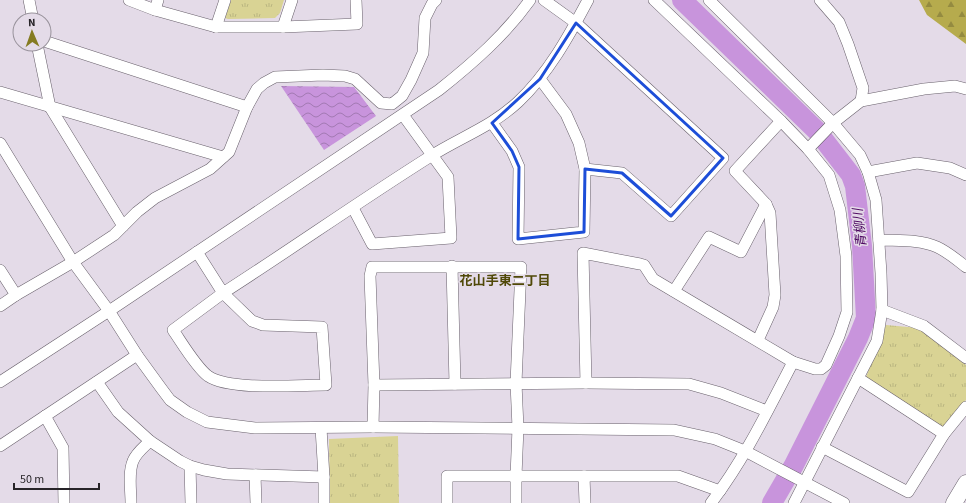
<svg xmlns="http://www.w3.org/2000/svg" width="966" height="503" viewBox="0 0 966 503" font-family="'Source Sans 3','Noto Sans JP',sans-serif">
<defs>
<pattern id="forest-firs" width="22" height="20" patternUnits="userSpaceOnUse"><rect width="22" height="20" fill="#b6ab4d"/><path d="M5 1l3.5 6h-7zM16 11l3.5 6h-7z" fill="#948b40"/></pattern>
<pattern id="park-tufts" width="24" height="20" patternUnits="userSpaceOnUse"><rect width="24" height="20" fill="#d9d394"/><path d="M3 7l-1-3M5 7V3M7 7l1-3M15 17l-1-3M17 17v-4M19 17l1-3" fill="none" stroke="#bab580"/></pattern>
<pattern id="water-waves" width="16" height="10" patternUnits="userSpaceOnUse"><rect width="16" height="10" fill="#c894dc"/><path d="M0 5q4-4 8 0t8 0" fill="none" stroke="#a279b2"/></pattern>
</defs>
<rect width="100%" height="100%" fill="#e4dbe8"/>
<!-- forest -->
<polygon fill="url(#forest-firs)" points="919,0 966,0 966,44 927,15"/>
<!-- park -->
<g fill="url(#park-tufts)">
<polygon points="231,0 284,0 280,13 275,18 228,19 225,18"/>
<polygon points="886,325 919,328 966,365 966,400 942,428 866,377"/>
<polygon points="398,436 399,503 330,503 329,439"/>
</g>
<!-- water -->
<polygon fill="url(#water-waves)" points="281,86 354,87 376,116 324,150"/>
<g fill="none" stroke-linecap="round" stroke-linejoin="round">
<!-- river -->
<polyline stroke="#c894dc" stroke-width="20" points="682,0 817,131 851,175 855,186 862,246 866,318 858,338 794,465 772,503"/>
<!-- minor casing -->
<g stroke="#69616c" stroke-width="12">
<g id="minor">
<polyline points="29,0 33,20"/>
<polyline points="129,0 155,10 216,27 283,27 357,24 356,0"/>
<polyline points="544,0 576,23 723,158 671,216 622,173 585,169"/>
<polyline points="709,0 833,123 860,155 868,172 876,200 881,273 882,310 877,341 794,503"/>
<polyline points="820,0 839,22 848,44 863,88 861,101"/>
<polyline points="155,10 158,0"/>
<polyline points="216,27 225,0"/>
<polyline points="283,27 292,0"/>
<polyline points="44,41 247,107"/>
<polyline points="37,44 50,107 123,226"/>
<polyline points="0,92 223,157"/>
<polyline points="492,123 512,151 519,167 518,239 584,232 585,169 579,143 566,114 540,79"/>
<polyline points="0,143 73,262 109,311 137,355 161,388 170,400 187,412 207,422 255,428 373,427 674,430 715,439 745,451 844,503"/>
<polyline points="808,149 833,123 861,101 924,89 955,86 966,89"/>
<polyline points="868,172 917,163 950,168 966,175"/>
<polyline points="353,208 372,244 451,238 448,177 403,115"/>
<path d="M 879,240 C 898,241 919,239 937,247 C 948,252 957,260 966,267"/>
<path d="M 197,252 L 223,293 C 293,248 361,200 431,156 C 461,137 491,127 518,102 C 548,74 569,36 588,0"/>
<polyline points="452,266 455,384"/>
<polyline points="0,270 16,295"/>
<polyline points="674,291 709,237 741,252 766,204"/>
<path d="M 223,293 L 252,321 L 263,325 L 322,327 L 326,385 C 299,385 230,391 208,376 C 196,367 182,343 173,330 Z"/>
<polyline points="0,306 16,295 73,262 114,235 137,212 155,198 210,169 229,152 247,107 257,89 264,83 275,77 323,75 345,76 355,79 381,103 392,104 402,96 411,80 423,53 425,18 432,4 436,0"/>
<polyline points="882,310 924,326 966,358"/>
<polyline points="758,340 773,307 775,295 770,213 766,204 735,171 781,121"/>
<polyline points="858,378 944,434"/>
<path d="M 0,382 L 109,311 L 439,90 C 473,63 505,35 530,0"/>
<polyline points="97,382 118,412 150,441 180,461 190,466 204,470 227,474 324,477"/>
<polyline points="586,383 583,253 640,264 644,265 653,279 793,362 815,369 821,369 826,365 839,336 847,312 846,256 840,210 829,175 808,149 781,121 654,0"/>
<polyline points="374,385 586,383 689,384 721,393 767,411"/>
<polyline points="45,416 63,448 64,503"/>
<polyline points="373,427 374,385 370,276 372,267 521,267 516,383 518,428 516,476 678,476 720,491"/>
<polyline points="321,428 324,477 324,503"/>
<polyline points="0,446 137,355"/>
<polyline points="822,447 908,492 944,434 966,407"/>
<polyline points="190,466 191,503"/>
<polyline points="255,475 256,503"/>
<polyline points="584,476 585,503"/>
<path d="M 131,503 C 131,490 128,473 133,461 C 136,453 144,447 150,441"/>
<polyline points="447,503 447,476 516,476 516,503"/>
<path d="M 711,503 C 744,460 768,410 793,362"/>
</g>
</g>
<!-- highway casing -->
<g stroke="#69616c" stroke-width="17">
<polyline id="highway" points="954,503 966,483"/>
</g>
<!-- minor -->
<use href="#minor" stroke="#fff" stroke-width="11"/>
<!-- highway -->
<use href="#highway" stroke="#fff" stroke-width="16"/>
</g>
<!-- marked area -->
<path fill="none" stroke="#1d4ed8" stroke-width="3" stroke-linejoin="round" d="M 576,23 L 723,158 L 671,216 L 622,173 L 585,169 L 584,232 L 518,239 L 519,167 L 512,151 L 492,123 L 540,79 Z"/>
<g text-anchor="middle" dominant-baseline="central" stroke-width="3" stroke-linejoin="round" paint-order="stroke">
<!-- water labels -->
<g font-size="13" font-style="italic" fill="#4b045f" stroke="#e4dbe8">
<text transform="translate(860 228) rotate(-96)">青柳川</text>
</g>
<!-- neighbourhood labels -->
<g font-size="13" font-weight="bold" fill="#504908" stroke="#e4dbe8">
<text x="505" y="281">花山手東二丁目</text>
</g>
</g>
<!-- north arrow -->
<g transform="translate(32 32) rotate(358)"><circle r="19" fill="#e4dbe8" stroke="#98929b"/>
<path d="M0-3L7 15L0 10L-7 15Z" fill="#857b21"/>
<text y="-6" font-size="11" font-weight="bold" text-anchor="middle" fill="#272428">N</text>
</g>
<!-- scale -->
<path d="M14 483v6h85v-6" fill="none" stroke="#272428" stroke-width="2"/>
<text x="20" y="483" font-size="12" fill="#272428" stroke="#e4dbe8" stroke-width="3" paint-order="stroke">50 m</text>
</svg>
